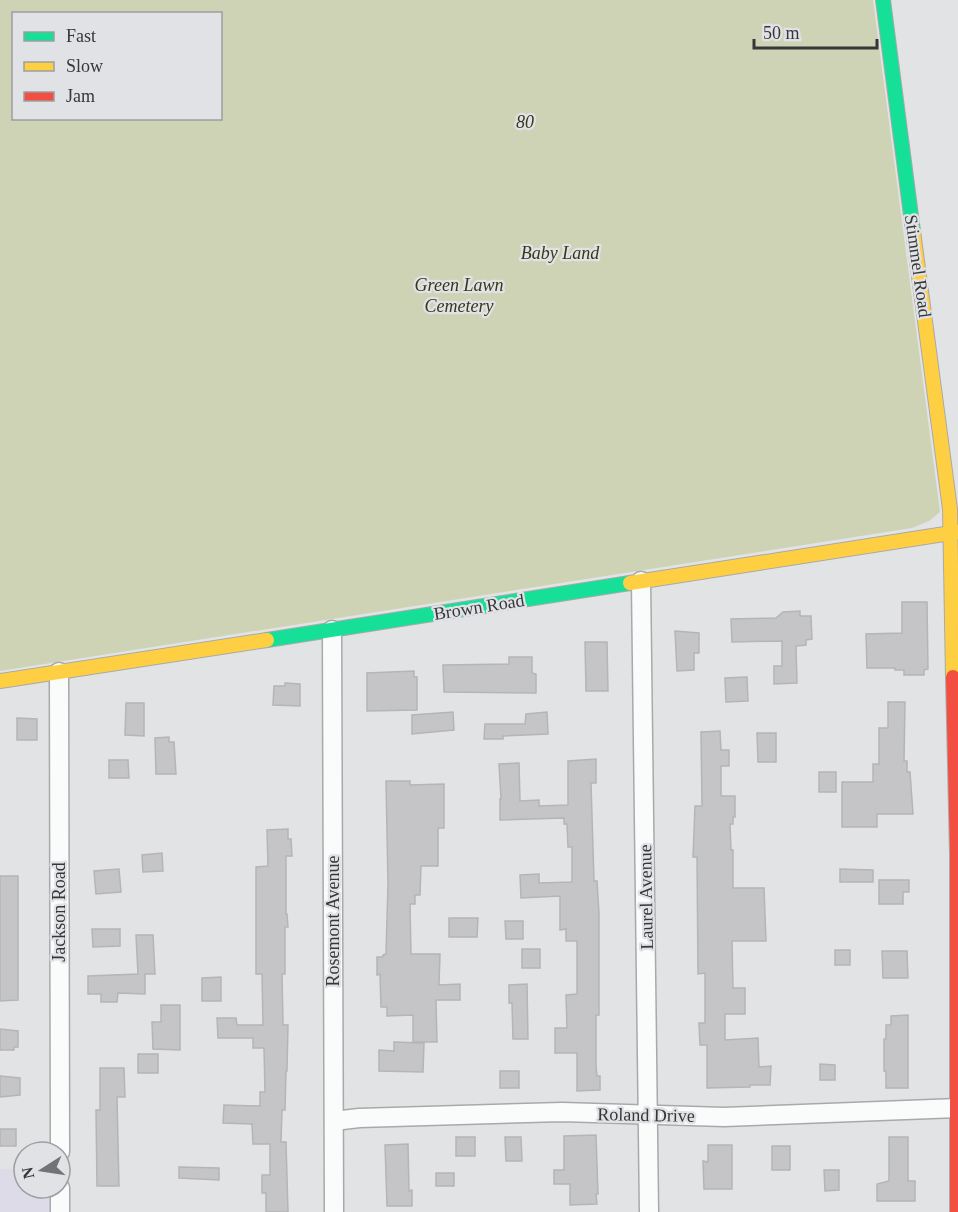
<svg xmlns="http://www.w3.org/2000/svg" width="958" height="1212" viewBox="0 0 958 1212" font-family="'Times New Roman',serif">
<rect width="100%" height="100%" fill="#e1e3e5"/>
<!-- education -->
<polygon fill="#dedbe8" points="0,1169 24,1169 24,1188 51,1188 51,1212 0,1212"/>
<!-- green -->
<path fill="#cfd3b5" fill-rule="evenodd" d="M 0,0 L 873,0 L 940,512 L 929,521 L 912,528 L 0,671 ZM 14,14 L 220,14 L 220,118 L 14,118 Z"/>
<!-- building -->
<g fill="#c5c5c7" stroke="#b5b5b7" stroke-width="1.5">
<polygon points="902,602 927,602 928,669 924,670 924,675 904,675 904,670 895,670 895,668 867,668 866,634 902,633"/>
<polygon points="800,611 800,616 811,616 812,639 806,640 806,645 796,646 797,683 774,684 774,666 782,666 782,641 732,642 731,619 776,618 783,612"/>
<polygon points="675,631 699,633 699,653 694,653 694,670 677,671"/>
<polygon points="585,642 607,642 608,691 586,691"/>
<polygon points="509,657 532,657 532,673 536,674 536,693 444,692 443,665 509,664"/>
<polygon points="414,671 414,677 417,677 417,710 367,711 367,673"/>
<polygon points="747,677 748,701 726,702 725,678"/>
<polygon points="285,683 300,684 300,706 273,705 274,686 285,686"/>
<polygon points="888,702 905,702 904,761 907,761 907,772 910,772 913,814 877,814 877,827 842,827 842,782 873,782 873,764 879,764 879,728 888,728"/>
<polygon points="126,703 144,703 144,736 125,735"/>
<polygon points="453,712 454,730 412,734 412,715"/>
<polygon points="547,712 548,734 503,736 503,739 484,739 485,724 525,724 526,714"/>
<polygon points="17,718 37,719 37,740 17,740"/>
<polygon points="720,731 721,750 729,750 729,766 721,766 721,796 735,796 735,817 733,817 733,824 730,824 731,850 733,850 733,888 764,888 766,941 732,941 733,988 745,988 745,1014 725,1014 725,1040 758,1038 759,1067 771,1066 770,1085 750,1085 750,1087 707,1088 707,1045 700,1045 699,1023 705,1023 705,973 698,974 697,857 693,857 695,806 702,806 701,732"/>
<polygon points="757,733 776,733 776,762 758,762"/>
<polygon points="169,737 169,742 174,742 176,774 156,774 155,738"/>
<polygon points="596,759 596,783 591,783 594,881 597,881 599,913 599,1015 596,1015 596,1066 597,1076 600,1076 600,1090 577,1091 577,1053 555,1053 555,1028 567,1028 566,995 577,994 577,941 566,941 566,929 560,930 560,896 521,898 520,875 539,874 539,883 572,882 572,847 568,847 567,824 564,824 564,818 500,820 500,799 501,799 499,764 519,763 520,801 539,800 539,806 568,805 568,761"/>
<polygon points="109,760 128,760 129,778 109,778"/>
<rect x="819" y="772" width="17" height="20"/>
<polygon points="386,781 410,781 410,785 444,784 444,828 438,828 438,866 421,866 420,895 415,895 415,904 410,904 411,954 440,954 439,985 460,984 460,1000 436,1000 437,1042 413,1042 413,1015 387,1016 387,1007 381,1007 380,974 377,975 377,957 383,957 383,955 386,954 388,884"/>
<polygon points="288,829 288,839 291,839 292,856 286,856 286,914 287,914 288,927 285,927 285,974 282,974 283,1025 288,1025 287,1071 286,1071 285,1110 282,1110 281,1142 286,1142 288,1212 266,1212 266,1193 262,1193 262,1175 270,1175 270,1144 253,1144 252,1124 223,1123 224,1105 260,1106 260,1092 265,1092 264,1048 253,1048 253,1038 218,1038 217,1018 236,1018 237,1025 263,1025 262,974 256,974 256,867 268,866 267,830"/>
<polygon points="162,853 163,871 143,872 142,855"/>
<polygon points="119,869 121,892 96,894 94,871"/>
<polygon points="840,869 873,870 873,882 840,882"/>
<polygon points="0,876 18,876 18,1000 0,1001"/>
<polygon points="879,880 909,880 909,892 903,892 903,904 879,904"/>
<polygon points="449,918 478,918 477,937 449,937"/>
<polygon points="505,921 523,921 523,939 506,939"/>
<polygon points="92,929 120,929 120,946 93,947"/>
<polygon points="136,935 153,935 155,974 145,974 145,994 118,993 117,1002 101,1002 101,994 88,994 88,976 138,974"/>
<rect x="522" y="949" width="18" height="19"/>
<rect x="835" y="950" width="15" height="15"/>
<polygon points="882,951 907,951 908,978 883,978"/>
<polygon points="221,977 221,1001 202,1001 202,978"/>
<polygon points="527,984 528,1039 513,1039 512,1003 509,1003 509,985"/>
<polygon points="161,1005 180,1005 180,1050 153,1049 152,1022 161,1022"/>
<polygon points="908,1015 908,1088 886,1088 886,1071 884,1071 884,1039 886,1039 886,1025 891,1025 891,1016"/>
<polygon points="0,1029 18,1031 18,1047 14,1047 14,1050 0,1050"/>
<polygon points="394,1042 424,1043 423,1072 379,1071 379,1050 394,1051"/>
<rect x="138" y="1054" width="20" height="19"/>
<polygon points="820,1064 835,1065 835,1080 820,1080"/>
<polygon points="100,1068 124,1068 125,1097 117,1097 119,1186 97,1186 96,1110 100,1110"/>
<rect x="500" y="1071" width="19" height="17"/>
<polygon points="0,1076 20,1078 20,1095 0,1097"/>
<rect x="0" y="1129" width="16" height="17"/>
<polygon points="596,1135 598,1194 596,1194 597,1204 570,1205 570,1184 554,1184 554,1170 564,1170 564,1136"/>
<rect x="456" y="1137" width="19" height="19"/>
<polygon points="505,1137 521,1137 522,1161 506,1161"/>
<polygon points="889,1137 908,1137 908,1181 915,1181 915,1201 877,1201 877,1184 889,1181"/>
<polygon points="408,1144 409,1191 412,1190 412,1206 387,1206 385,1145"/>
<polygon points="708,1145 732,1145 732,1189 704,1189 703,1161 708,1162"/>
<rect x="772" y="1146" width="18" height="24"/>
<polygon points="179,1167 219,1168 219,1180 179,1178"/>
<polygon points="824,1170 839,1170 839,1190 825,1191"/>
<rect x="436" y="1173" width="18" height="13"/>
</g>
<g fill="none" stroke-linecap="round" stroke-linejoin="round">
<!-- street casing -->
<g stroke="#a8a9aa" stroke-width="21">
<g id="street">
<polyline points="641,581 649,1212"/>
<polyline points="332,630 334,1212"/>
<polyline points="59,672 60,1152"/>
<polyline points="334,1121 359,1118 562,1112 724,1117 958,1108"/>
<polyline points="60,1188 60,1212"/>
</g>
</g>
<!-- fast casing -->
<g stroke="#a8a9aa" stroke-width="16">
<g id="fast">
<polyline points="883,0 913,231"/>
<polyline points="267,640 630,583"/>
</g>
</g>
<!-- slow casing -->
<g stroke="#a8a9aa" stroke-width="16">
<g id="slow">
<polyline points="913,231 950,509 953,677"/>
<polyline points="630,583 958,532"/>
<polyline points="0,681 267,640"/>
</g>
</g>
<!-- jam casing -->
<g stroke="#a8a9aa" stroke-width="16">
<polyline id="jam" points="953,677 957,853 957,1212"/>
</g>
<!-- street -->
<use href="#street" stroke="#fafbfb" stroke-width="18"/>
<!-- fast -->
<use href="#fast" stroke="#16e098" stroke-width="14"/>
<!-- slow -->
<use href="#slow" stroke="#ffcf43" stroke-width="14"/>
<!-- jam -->
<use href="#jam" stroke="#f24e42" stroke-width="14"/>
</g>
<g text-anchor="middle" dominant-baseline="central" stroke-width="4.5" stroke-linejoin="round" paint-order="stroke">
<!-- park labels -->
<g font-size="18" font-style="italic" fill="#363917" stroke="#e0e2e6">
<text x="525" y="122">80</text>
<text x="560" y="253">Baby Land</text>
<text x="459" y="285">Green Lawn<tspan x="459" dy="21">Cemetery</tspan></text>
</g>
<!-- street labels -->
<g font-size="18" fill="#363738" stroke="#e0e2e6">
<text transform="translate(918 266) rotate(82)">Stimmel Road</text>
<text transform="translate(479 607) rotate(-9)">Brown Road</text>
<text transform="translate(646 897) rotate(-91)">Laurel Avenue</text>
<text transform="translate(59 912) rotate(-90)">Jackson Road</text>
<text transform="translate(333 921) rotate(-90)">Rosemont Avenue</text>
<text transform="translate(646 1115) rotate(1)">Roland Drive</text>
</g>
</g>
<!-- legend -->
<rect x="12" y="12" width="210" height="108" fill="#e0e2e6" stroke="#9c9ea0" stroke-width="1.5"/>
<rect x="24" y="32" width="30" height="9" fill="#16e098" stroke="#9c9ea0" stroke-width="1.5"/>
<text x="66" y="42" font-size="18" fill="#363738">Fast</text>
<rect x="24" y="62" width="30" height="9" fill="#ffcf43" stroke="#9c9ea0" stroke-width="1.5"/>
<text x="66" y="72" font-size="18" fill="#363738">Slow</text>
<rect x="24" y="92" width="30" height="9" fill="#f24e42" stroke="#9c9ea0" stroke-width="1.5"/>
<text x="66" y="102" font-size="18" fill="#363738">Jam</text>
<!-- north arrow -->
<g transform="translate(42 1170) rotate(258)"><circle r="28" fill="#e0e2e6" stroke="#9c9ea0" stroke-width="1.5"/>
<path d="M0-4.5L10 22L0 15L-10 22Z" fill="#727375"/>
<text y="-9" font-size="16" font-weight="bold" text-anchor="middle" fill="#363738">N</text>
</g>
<!-- scale -->
<path d="M754 39v9h123v-9" fill="none" stroke="#363738" stroke-width="3"/>
<text x="763" y="39" font-size="18" fill="#363738" stroke="#e0e2e6" stroke-width="4.5" paint-order="stroke">50 m</text>
</svg>
